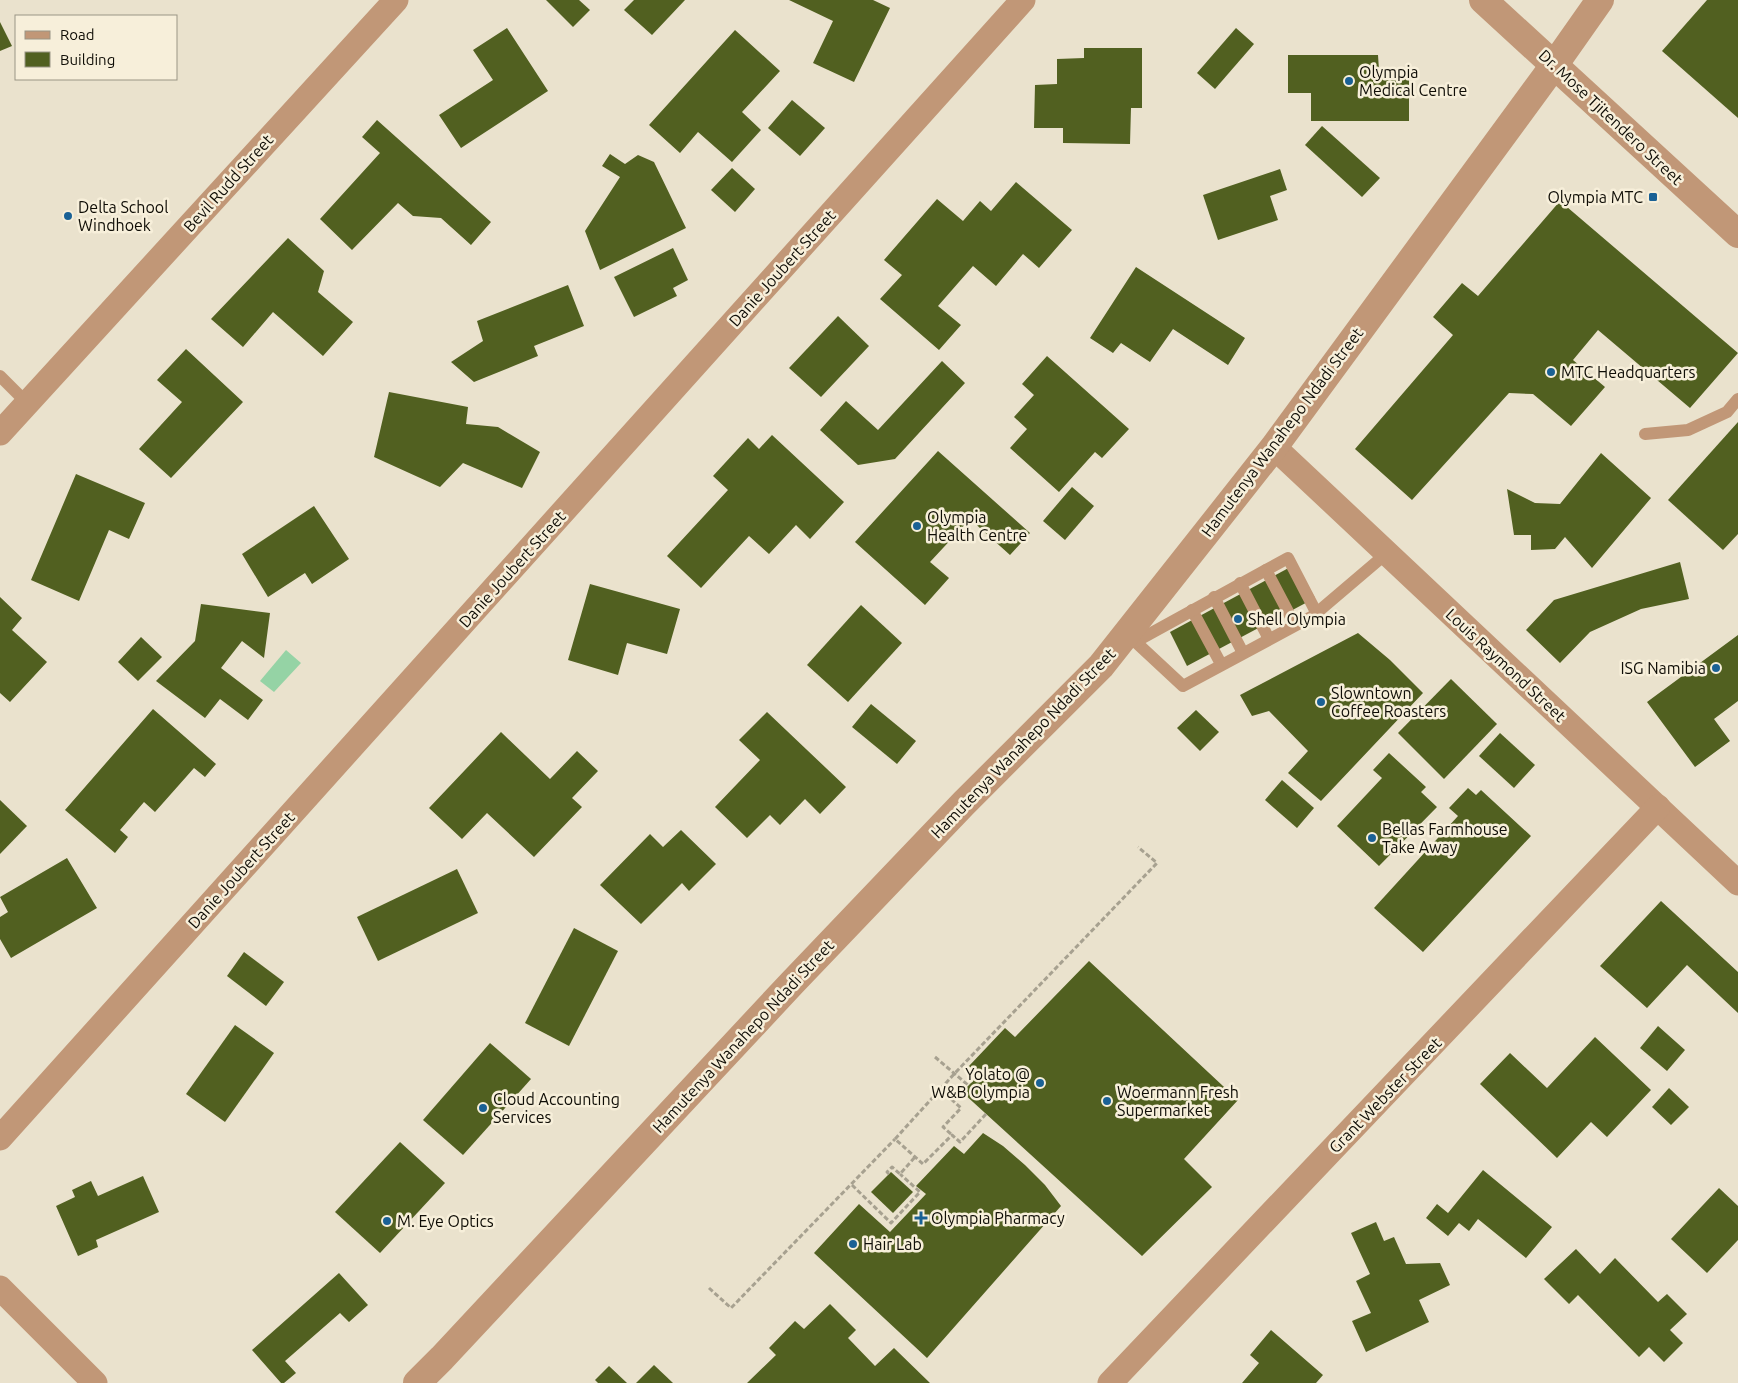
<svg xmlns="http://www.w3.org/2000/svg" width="1738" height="1383" viewBox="0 0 1738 1383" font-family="Ubuntu,sans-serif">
<rect width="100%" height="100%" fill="#eae2cd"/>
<!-- water -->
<polygon fill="#95d3a5" points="286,650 301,663 274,692 260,681"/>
<!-- building -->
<g fill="#516020">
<polygon points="546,0 579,0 590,10 573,27"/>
<polygon points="634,0 685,0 652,35 624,10"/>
<polygon points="789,0 873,0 890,8 854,82 813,63 833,21"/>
<polygon points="1707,0 1738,0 1738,118 1662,51"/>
<polygon points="0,22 12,46 0,51"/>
<polygon points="507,28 548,91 461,148 439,115 493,80 473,50"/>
<polygon points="1236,28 1254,44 1215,89 1197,73"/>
<polygon points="735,30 780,71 742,112 761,130 732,162 698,132 680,153 649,125"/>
<polygon points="1084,48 1142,48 1142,108 1131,108 1130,144 1063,143 1063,128 1034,128 1035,85 1057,84 1057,59 1084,58"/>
<polygon points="1288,55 1378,55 1379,70 1409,70 1409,121 1311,121 1311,93 1288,93"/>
<polygon points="792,100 825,128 800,156 768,128"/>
<polygon points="377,120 491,222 471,245 441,218 413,216 398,203 352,250 320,219 380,153 362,137"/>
<polygon points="1322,126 1380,178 1362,197 1305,145"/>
<polygon points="610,154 625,164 638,155 654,162 686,228 600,270 585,231 620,177 602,166"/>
<polygon points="732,168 755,189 735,212 711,190"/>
<polygon points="1280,169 1287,190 1270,196 1278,220 1218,240 1203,195"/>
<polygon points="1016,182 1072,230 1039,268 1023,254 996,286 973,266 938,306 961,325 939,350 880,299 902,275 884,260 937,199 963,221 980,201 991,211"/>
<polygon points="1560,201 1738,353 1690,408 1598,330 1573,360 1605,387 1571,426 1533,394 1509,393 1412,500 1355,449 1453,335 1433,317 1462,283 1478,296"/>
<polygon points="288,238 324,271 318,292 353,322 323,356 273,312 243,347 211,319"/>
<polygon points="673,248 688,280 673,288 677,296 634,317 614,277"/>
<polygon points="1136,267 1245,338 1228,365 1173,329 1150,362 1121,343 1113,353 1090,338"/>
<polygon points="568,285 584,326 534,346 538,356 474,382 451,362 483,341 477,321"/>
<polygon points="838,316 869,346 821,397 789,368"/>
<polygon points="186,349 243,402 171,478 139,449 182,402 157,380"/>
<polygon points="1047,356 1129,429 1102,458 1095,452 1059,492 1010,448 1027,429 1014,417 1034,395 1022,384"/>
<polygon points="942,361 965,383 895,459 858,465 820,430 846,401 878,430"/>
<polygon points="389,392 468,407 466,424 498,427 540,452 522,488 463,463 440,487 374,457"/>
<polygon points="1738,422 1738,534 1723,550 1668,500"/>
<polygon points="772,435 844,502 810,539 796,525 769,554 749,536 701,588 667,556 728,490 713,476 748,438 759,449"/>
<polygon points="938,451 1030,533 1010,555 970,519 930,562 949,578 925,605 855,542"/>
<polygon points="1601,453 1651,498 1592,568 1565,537 1555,549 1531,550 1531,535 1514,535 1507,489 1535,503 1560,504"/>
<polygon points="76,474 145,503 129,539 109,530 79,601 31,580"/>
<polygon points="1072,487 1094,506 1065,540 1043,521"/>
<polygon points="314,506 349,559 312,584 305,573 268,597 242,554"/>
<polygon points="1680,562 1689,599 1641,609 1590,632 1560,663 1526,630 1554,600"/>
<polygon points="1296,564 1315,598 1187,666 1170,632"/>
<polygon points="590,584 680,609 667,654 627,643 618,675 568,660"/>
<polygon points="0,597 22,618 12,630 47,662 10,702 0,693"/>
<polygon points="201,604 270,613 264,658 242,641 221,668 263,700 248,720 220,699 205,718 156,681 195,641"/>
<polygon points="861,605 902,643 848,702 807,665"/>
<polygon points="1358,633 1390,660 1423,693 1321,801 1288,773 1308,751 1269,711 1252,716 1240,695"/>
<polygon points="1738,635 1738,701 1714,719 1730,741 1695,767 1647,702"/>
<polygon points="141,637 162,657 138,681 118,662"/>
<polygon points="1451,679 1497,724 1444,779 1398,733"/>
<polygon points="871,704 916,741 897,764 852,727"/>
<polygon points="153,709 216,764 205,777 194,768 155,812 144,802 120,830 128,837 115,853 65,810"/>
<polygon points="1196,710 1219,732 1200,751 1177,728"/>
<polygon points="767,712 846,787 820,814 805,799 780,825 770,815 747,838 715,807 760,760 739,740"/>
<polygon points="501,732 550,779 577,751 598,771 572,798 582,807 534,857 487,813 462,839 429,808"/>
<polygon points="1500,733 1535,765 1514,788 1479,756"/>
<polygon points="1389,753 1426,787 1421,792 1437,807 1379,866 1337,826 1382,778 1373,770"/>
<polygon points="1282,780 1314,808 1297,828 1265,800"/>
<polygon points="1468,788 1476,795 1481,790 1531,836 1423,952 1374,908 1458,816 1449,808"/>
<polygon points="0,800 27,826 0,854"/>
<polygon points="681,830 716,864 689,891 682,883 641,924 600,885 650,834 663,847"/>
<polygon points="67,858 97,908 11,958 0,939 0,917 8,912 0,897"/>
<polygon points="457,869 478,913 378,961 357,917"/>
<polygon points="1661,901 1738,972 1738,1013 1687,965 1647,1008 1600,966"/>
<polygon points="574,928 618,951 569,1046 525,1023"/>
<polygon points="244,952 284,982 266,1006 227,976"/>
<polygon points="1089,961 1238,1100 1184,1159 1212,1187 1142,1256 962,1092 979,1075 969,1066 1005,1028 1015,1037"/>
<polygon points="235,1025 274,1053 225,1122 186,1094"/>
<polygon points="1658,1026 1685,1050 1667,1071 1640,1048"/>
<polygon points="1595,1037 1651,1090 1607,1137 1591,1122 1557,1158 1480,1084 1510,1053 1547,1088"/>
<polygon points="490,1043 531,1079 463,1155 423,1120"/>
<polygon points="1669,1088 1689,1107 1671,1125 1652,1107"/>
<polygon points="983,1133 1003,1146 1025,1165 1045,1185 1061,1206 927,1358 814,1253 859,1204 890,1232 926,1194 916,1186 954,1146 964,1154"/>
<polygon points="400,1142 445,1183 380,1253 335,1212"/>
<polygon points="1483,1170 1552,1227 1526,1258 1478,1219 1469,1231 1459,1223 1448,1236 1426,1218 1437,1204 1448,1213"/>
<polygon points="891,1172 913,1192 893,1213 871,1192"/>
<polygon points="143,1176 159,1212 96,1240 98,1247 78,1256 56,1206 75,1197 72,1190 91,1181 98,1196"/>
<polygon points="1719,1188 1738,1206 1738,1240 1707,1273 1671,1239"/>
<polygon points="1376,1222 1384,1241 1394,1237 1406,1264 1440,1263 1450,1285 1419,1300 1429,1322 1366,1352 1352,1321 1371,1313 1356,1281 1370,1274 1351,1233"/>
<polygon points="1576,1249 1600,1274 1615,1258 1658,1302 1667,1294 1687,1314 1670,1330 1683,1343 1664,1362 1649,1347 1639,1357 1578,1295 1569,1304 1544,1279"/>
<polygon points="339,1273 368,1305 349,1322 340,1313 285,1361 296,1373 284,1383 281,1383 252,1350"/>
<polygon points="830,1304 856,1330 848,1338 875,1366 894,1348 930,1383 747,1383 776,1355 769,1348 795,1321 804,1329"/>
<polygon points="1271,1330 1323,1375 1316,1383 1242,1383 1259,1363 1250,1355"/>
<polygon points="654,1365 673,1383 636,1383"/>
<polygon points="609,1366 627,1383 598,1383 595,1380"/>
</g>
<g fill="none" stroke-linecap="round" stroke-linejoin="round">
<!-- path -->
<g stroke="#a7a190" stroke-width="3" stroke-dasharray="5 2.5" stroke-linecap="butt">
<polyline points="935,1057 969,1086"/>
<polyline points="940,1089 961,1108 943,1127 952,1135"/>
<polyline points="986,1114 960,1142 952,1135 923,1164 895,1139 955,1073 1157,863 1138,847"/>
<polyline points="889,1174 887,1172 892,1167 900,1174 915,1157"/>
<polyline points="852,1185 891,1223 920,1192 900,1174"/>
<polyline points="709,1288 731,1308 895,1139"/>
</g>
<!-- service -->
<g stroke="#c19777" stroke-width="12">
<polyline points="0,376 27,403"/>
<polyline points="1645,434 1688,430 1727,412 1738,399"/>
<polyline points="1266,570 1288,558 1316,612"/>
<polyline points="1240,583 1269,639"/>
<polyline points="1214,597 1243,653"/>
<polyline points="1192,610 1221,664"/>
<polyline points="1126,633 1183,686 1313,616 1387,553"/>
<polyline points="1135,642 1266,570 1295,625"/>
</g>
<!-- minor -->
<g stroke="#c19777" stroke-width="25">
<polyline points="0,433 396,0"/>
<polyline points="1274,447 1738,883"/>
<polyline points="0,1138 1023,0"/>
<polyline points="0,1288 95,1383"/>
<polyline points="1110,1383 1658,807"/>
</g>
<!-- tertiary -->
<g stroke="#c19777" stroke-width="28">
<polyline points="1483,0 1738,234"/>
<polyline points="417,1383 442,1358 792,983 964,803 1101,666 1274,447 1555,64 1600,0"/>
</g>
</g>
<!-- markers -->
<g fill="#1a6195" stroke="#f7efda" stroke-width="2">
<circle cx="1349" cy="81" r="5"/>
<rect x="1648" y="192" width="10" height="10" rx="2.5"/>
<circle cx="68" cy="216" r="5"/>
<circle cx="1551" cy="372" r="5"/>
<circle cx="917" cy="526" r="5"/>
<circle cx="1238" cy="619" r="5"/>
<circle cx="1716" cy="668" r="5"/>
<circle cx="1321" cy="702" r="5"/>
<circle cx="1372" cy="838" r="5"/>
<circle cx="1040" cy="1083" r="5"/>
<circle cx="1107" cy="1101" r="5"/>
<circle cx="483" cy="1108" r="5"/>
<path d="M918.5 1210.5h5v5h5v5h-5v5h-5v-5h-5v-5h5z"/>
<circle cx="387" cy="1221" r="5"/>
<circle cx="853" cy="1244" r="5"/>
</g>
<g text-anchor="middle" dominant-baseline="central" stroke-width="5" stroke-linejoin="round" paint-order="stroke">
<!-- poi labels -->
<g font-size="16" fill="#0f0d06" stroke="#f7efda" text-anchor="start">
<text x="1359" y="72">Olympia<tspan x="1359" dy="18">Medical Centre</tspan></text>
<text x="1643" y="197" text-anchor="end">Olympia MTC</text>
<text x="78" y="207">Delta School<tspan x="78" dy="18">Windhoek</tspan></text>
<text x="1561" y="372">MTC Headquarters</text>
<text x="927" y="517">Olympia<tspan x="927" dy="18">Health Centre</tspan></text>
<text x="1248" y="619">Shell Olympia</text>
<text x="1706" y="668" text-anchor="end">ISG Namibia</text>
<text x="1331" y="693">Slowntown<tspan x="1331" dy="18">Coffee Roasters</tspan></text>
<text x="1382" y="829">Bellas Farmhouse<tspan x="1382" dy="18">Take Away</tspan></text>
<text x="1030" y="1074" text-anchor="end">Yolato @<tspan x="1030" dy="18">W&amp;B Olympia</tspan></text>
<text x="1117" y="1092">Woermann Fresh<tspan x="1117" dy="18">Supermarket</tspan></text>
<text x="493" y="1099">Cloud Accounting<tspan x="493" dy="18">Services</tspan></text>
<text x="931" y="1218">Olympia Pharmacy</text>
<text x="397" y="1221">M. Eye Optics</text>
<text x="863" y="1244">Hair Lab</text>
</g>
<!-- street labels -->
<g font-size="16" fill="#0f0d06" stroke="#f7efda">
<text transform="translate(1611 117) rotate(43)">Dr. Mose Tjitendero Street</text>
<text transform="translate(228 183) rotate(-48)">Bevil Rudd Street</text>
<text transform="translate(782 268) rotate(-48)">Danie Joubert Street</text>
<text transform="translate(1282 432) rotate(-53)">Hamutenya Wanahepo Ndadi Street</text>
<text transform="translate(512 569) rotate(-48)">Danie Joubert Street</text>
<text transform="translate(1506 665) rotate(43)">Louis Raymond Street</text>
<text transform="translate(1023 743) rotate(-46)">Hamutenya Wanahepo Ndadi Street</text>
<text transform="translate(241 870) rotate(-48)">Danie Joubert Street</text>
<text transform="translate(743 1036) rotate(-47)">Hamutenya Wanahepo Ndadi Street</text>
<text transform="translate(1385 1095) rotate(-46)">Grant Webster Street</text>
</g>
</g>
<!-- legend -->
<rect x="15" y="15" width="162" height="65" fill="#f7efda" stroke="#9a9585"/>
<rect x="25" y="31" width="25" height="8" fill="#c19777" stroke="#9a9585"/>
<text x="60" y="40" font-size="15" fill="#0f0d06">Road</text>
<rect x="25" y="52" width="25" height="15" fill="#516020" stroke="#9a9585"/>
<text x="60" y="65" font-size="15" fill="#0f0d06">Building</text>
</svg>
